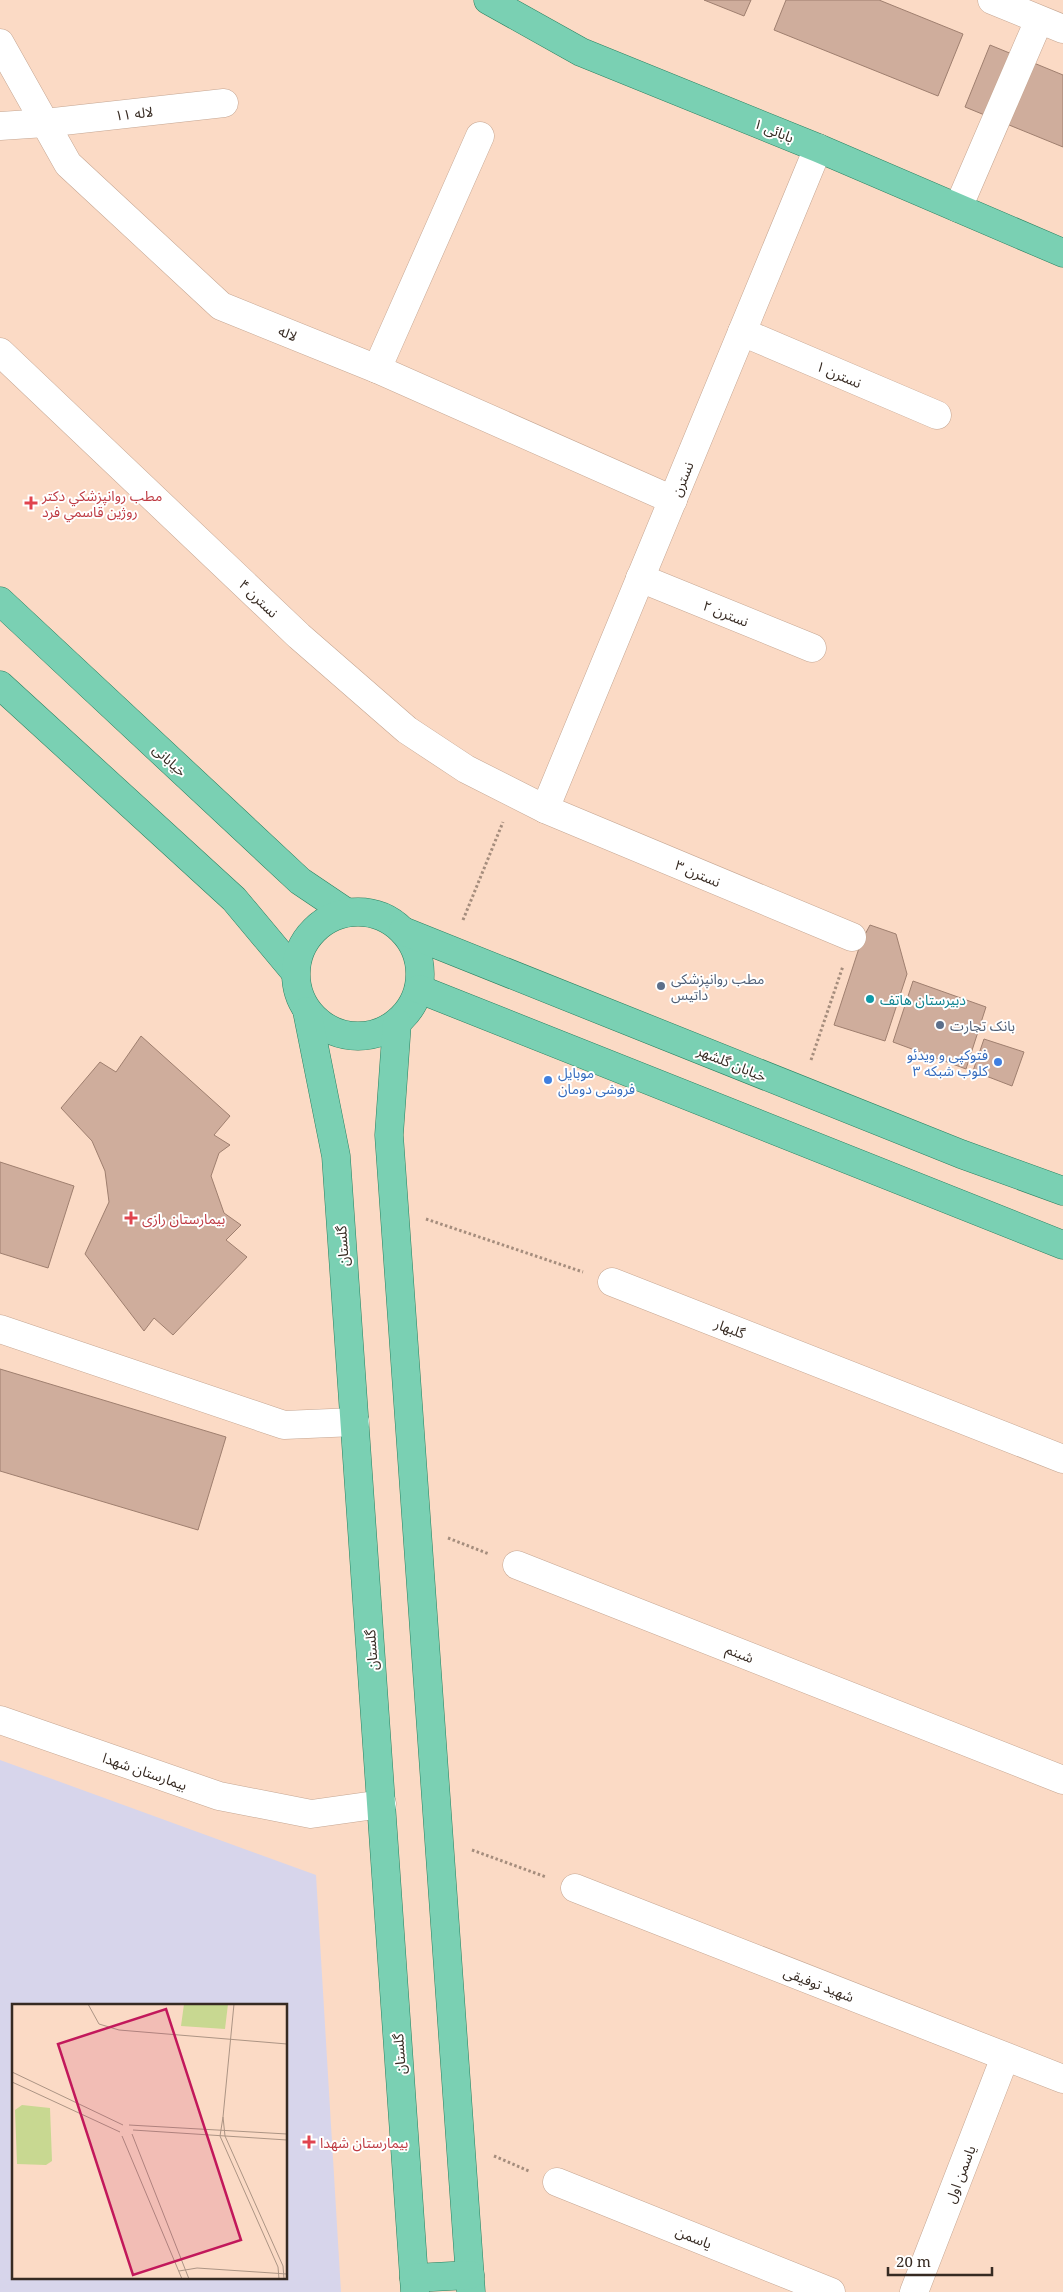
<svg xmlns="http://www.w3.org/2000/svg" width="1063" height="2292" viewBox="0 0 1063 2292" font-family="'Noto Serif','Noto Sans Arabic',serif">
<rect width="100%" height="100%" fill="#fbdac5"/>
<!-- medical -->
<path fill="#d7d5eb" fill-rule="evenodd" d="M 0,1760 L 316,1875 L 341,2292 L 0,2292 ZM 14,2006 L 286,2006 L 286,2278 L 14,2278 Z"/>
<!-- building -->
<g fill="#cfad9c" stroke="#9f7f6f">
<polygon points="704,0 751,0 744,16"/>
<polygon points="786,0 879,0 963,34 938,96 774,30"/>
<polygon points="990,45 1063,75 1063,147 965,107"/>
<polygon points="870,925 896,934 907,974 885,1041 834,1025 861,942"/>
<polygon points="913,981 986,1007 966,1069 893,1042"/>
<polygon points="141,1036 230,1116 214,1135 230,1145 219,1153 211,1176 224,1213 241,1225 226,1240 247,1257 173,1335 154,1318 144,1331 85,1254 109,1202 105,1171 92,1141 61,1108 100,1062 116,1072"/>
<polygon points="984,1039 1024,1052 1012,1086 973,1071"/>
<polygon points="0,1162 74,1186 48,1268 0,1253"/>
<polygon points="0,1369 226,1437 198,1530 0,1471"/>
</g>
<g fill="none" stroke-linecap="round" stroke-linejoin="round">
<!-- minor casing -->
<g stroke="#c5a692" stroke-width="29">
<g id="minor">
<polyline points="992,0 1063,29"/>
<polyline points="0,43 68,164 221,306 377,369 673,500"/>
<polyline points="0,126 45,123 224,103"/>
<polyline points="958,208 1039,20"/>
<polyline points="742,332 937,415"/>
<polyline points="0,352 299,636 407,730 466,769 545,809 852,937"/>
<polyline points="377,369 480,136"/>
<polyline points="640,578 812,648"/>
<polyline points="545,809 818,148"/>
<polyline points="612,1282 1063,1459"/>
<polyline points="0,1329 284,1425 355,1422"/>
<polyline points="517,1565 1063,1780"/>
<polyline points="0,1720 219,1796 311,1814 382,1804"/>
<polyline points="575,1888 1063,2079"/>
<polyline points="557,2182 831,2292"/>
<polyline points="914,2292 1005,2057"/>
</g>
</g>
<!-- major casing -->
<g stroke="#298160" stroke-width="29">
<g id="major">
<polyline points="488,0 581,52 818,148 1063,253"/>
<polyline points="0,601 300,881 346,912"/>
<polyline points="0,685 234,899 295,972"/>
<circle cx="358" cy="974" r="62"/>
<polyline points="403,931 961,1154 1063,1191"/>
<polyline points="419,989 1063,1245"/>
<polyline points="307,1011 336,1156 415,2292"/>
<polyline points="397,1023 389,1135 471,2292"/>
<polyline points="414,2278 470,2275"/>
</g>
</g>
<!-- path -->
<g stroke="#a58d7d" stroke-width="3" stroke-dasharray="2.5 2.5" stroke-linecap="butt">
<polyline points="463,920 503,822"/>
<polyline points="811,1060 843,966"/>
<polyline points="426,1219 583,1272"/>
<polyline points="448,1538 489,1554"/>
<polyline points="472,1850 546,1877"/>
<polyline points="494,2156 529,2171"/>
</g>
<!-- minor -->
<use href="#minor" stroke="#fff" stroke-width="28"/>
<!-- major -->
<use href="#major" stroke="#7ad0b3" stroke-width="28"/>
</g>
<!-- markers -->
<g fill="#e0444e" stroke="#fff" stroke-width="2">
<path d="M28.5 495.5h5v5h5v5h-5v5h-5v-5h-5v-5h5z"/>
<path d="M128.5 1210.5h5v5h5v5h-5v5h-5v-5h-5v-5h5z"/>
<path d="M306.5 2134.5h5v5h5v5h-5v5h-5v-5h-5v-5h5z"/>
</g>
<g fill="#5c6f8a" stroke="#fff" stroke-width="2">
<circle cx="661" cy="986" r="5"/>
<circle cx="940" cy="1025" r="5"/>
</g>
<circle fill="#0f9aa8" stroke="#fff" stroke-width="2" cx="870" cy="999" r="5"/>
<g fill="#3f7fe0" stroke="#fff" stroke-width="2">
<circle cx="998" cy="1062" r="5"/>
<circle cx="548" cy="1080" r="5"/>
</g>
<g text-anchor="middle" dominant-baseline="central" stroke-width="4" stroke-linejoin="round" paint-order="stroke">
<!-- street labels -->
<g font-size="14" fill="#362a22" stroke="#fff">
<text transform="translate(134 113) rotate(-6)">لاله ۱۱</text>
<text transform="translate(774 130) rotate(22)">بابائی ۱</text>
<text transform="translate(288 333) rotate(22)">لاله</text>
<text transform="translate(839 374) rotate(23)">نسترن ١</text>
<text transform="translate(682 479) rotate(-68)">نسترن</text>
<text transform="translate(259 598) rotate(44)">نسترن ۴</text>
<text transform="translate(726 613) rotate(22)">نسترن ٢</text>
<text transform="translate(170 760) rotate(43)">خیابانی</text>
<text transform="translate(698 873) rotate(23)">نسترن ٣</text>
<text transform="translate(732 1063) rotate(22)">خیابان گلشهر</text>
<text transform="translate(342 1246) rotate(-94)">گلستان</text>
<text transform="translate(730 1328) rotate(21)">گلبهار</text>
<text transform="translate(371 1650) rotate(-94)">گلستان</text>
<text transform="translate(740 1653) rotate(22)">شبنم</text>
<text transform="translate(145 1771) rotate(19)">بیمارستان شهدا</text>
<text transform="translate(819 1984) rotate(21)">شهید توفیقی</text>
<text transform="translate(399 2054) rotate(-94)">گلستان</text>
<text transform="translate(960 2174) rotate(-69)">یاسمن اول</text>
<text transform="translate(694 2237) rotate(22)">یاسمن</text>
</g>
<!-- health labels -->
<g font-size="14" fill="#be3a42" stroke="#fff" text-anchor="start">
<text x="42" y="495">مطب روانپزشكي دكتر<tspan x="42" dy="16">روژين قاسمي فرد</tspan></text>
<text x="142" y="1218">بیمارستان رازی</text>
<text x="320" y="2142">بیمارستان شهدا</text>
</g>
<!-- service labels -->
<g font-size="14" fill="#4e5e75" stroke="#fff" text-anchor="start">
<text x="671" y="978">مطب روانپزشکی<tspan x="671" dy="16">داتیس</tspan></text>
<text x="950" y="1025">بانک تجارت</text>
</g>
<!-- culture labels -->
<g font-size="14" fill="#0d838f" stroke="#fff" text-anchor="start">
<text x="880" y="999">دبیرستان هاتف</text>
</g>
<!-- shop labels -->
<g font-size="14" fill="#366cbe" stroke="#fff" text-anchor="end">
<text x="988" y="1054">فتوکپی و ویدئو<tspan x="988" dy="16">کلوب شبکه ۳</tspan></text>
<text x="558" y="1072" text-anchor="start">موبایل<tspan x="558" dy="16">فروشی دومان</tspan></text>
</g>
</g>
<!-- overview -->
<g transform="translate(12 2004)">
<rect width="275" height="275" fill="#fbdac5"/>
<path d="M 172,0 L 216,0 L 213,25 L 169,22 ZM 10,101 L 38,104 L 40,157 L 34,161 L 5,160 L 3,106 Z" fill="#c8d891"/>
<path fill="none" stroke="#ac9484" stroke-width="1" d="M 76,0 L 87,20 L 107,26 L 275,40M 0,68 L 111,121M 0,78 L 108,128M 211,113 L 222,0M 211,113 L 208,132 L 266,263 L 267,275M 211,113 L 213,132 L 271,262 L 272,275M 117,121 L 275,130M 121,126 L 275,136M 120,130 L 177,275M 110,132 L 170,275M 167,267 L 185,264 L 275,270"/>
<path fill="#c2185b" fill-opacity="0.15" stroke="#c2185b" stroke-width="2.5" d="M 154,5 L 229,236 L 121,271 L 46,40 Z"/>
<rect width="275" height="275" fill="none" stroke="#362a22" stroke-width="2.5"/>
</g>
<!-- scale -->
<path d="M888 2267v8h104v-8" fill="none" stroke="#362a22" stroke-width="2.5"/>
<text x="896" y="2267" font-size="15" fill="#362a22" stroke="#ffffff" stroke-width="4" paint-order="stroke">20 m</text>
</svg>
